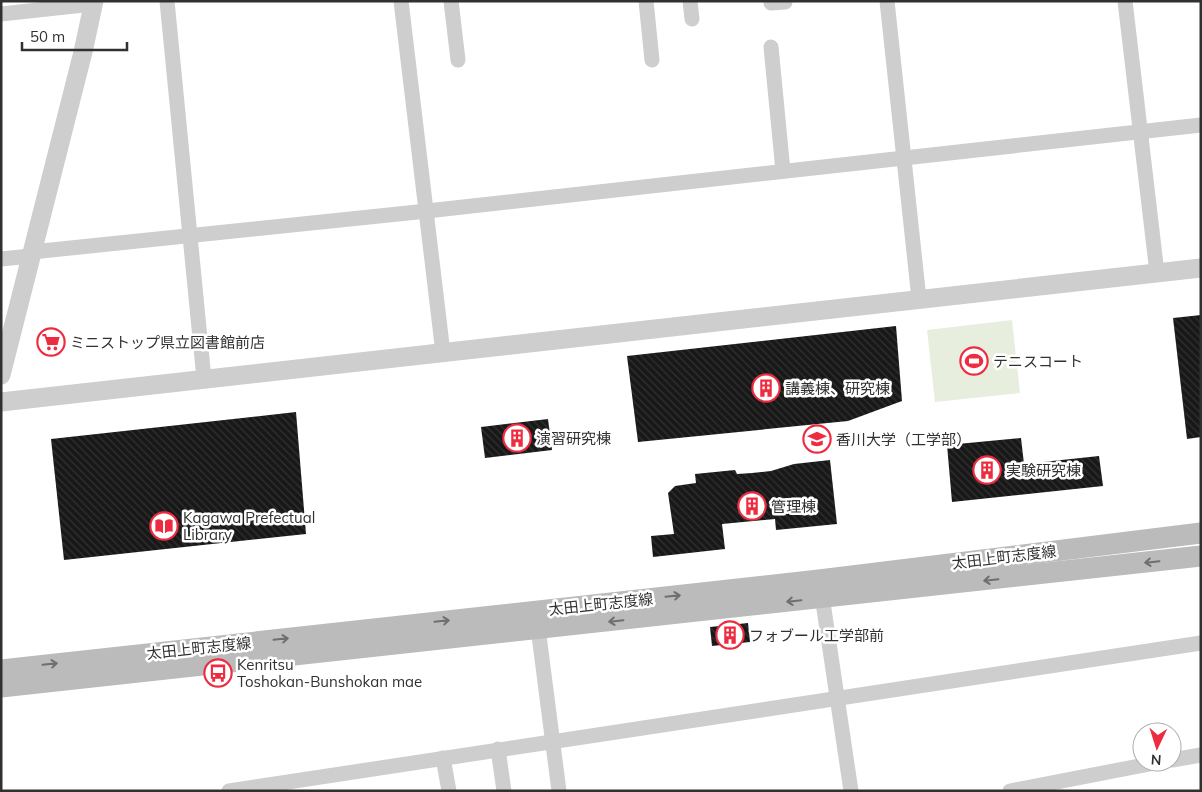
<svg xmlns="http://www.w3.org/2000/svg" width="1202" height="792" viewBox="0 0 1202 792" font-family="Mulish,'Noto Sans JP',sans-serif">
<defs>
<pattern id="building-back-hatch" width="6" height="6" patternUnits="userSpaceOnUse" patternTransform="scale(1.25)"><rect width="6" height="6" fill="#181818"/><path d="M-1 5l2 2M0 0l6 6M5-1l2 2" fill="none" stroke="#313131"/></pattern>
</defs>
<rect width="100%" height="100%" fill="#fff"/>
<!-- pitch -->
<polygon fill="#e7eede" points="1012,320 1020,393 935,402 927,330"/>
<!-- building -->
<g fill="url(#building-back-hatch)">
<polygon points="1201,315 1201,437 1187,439 1173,318"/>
<polygon points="896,326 902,401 848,421 638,442 627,356"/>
<polygon points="296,412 306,534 64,560 51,439"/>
<polygon points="548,419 552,450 485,458 481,427"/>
<polygon points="1021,438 1024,464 1099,456 1103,486 952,502 947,445"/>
<polygon points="830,460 837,524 776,530 775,519 722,524 725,549 653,557 651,536 674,534 668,493 675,486 696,483 695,474 735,470 737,474 752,473 771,471 794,464"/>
<polygon points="748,623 750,642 712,646 710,627"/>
</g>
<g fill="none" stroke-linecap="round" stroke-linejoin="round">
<!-- minor -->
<g stroke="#cecece" stroke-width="15">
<polyline points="167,1 204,379"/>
<polyline points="401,1 443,353"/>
<polyline points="451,1 458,60"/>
<polyline points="646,1 652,60"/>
<polyline points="690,1 692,19"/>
<polyline points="771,1 771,3 785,2"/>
<polyline points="887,1 919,299"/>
<polyline points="1125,1 1157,273"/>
<polyline points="1,14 93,4"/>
<polyline points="771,47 783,171"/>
<polyline points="32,252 427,211 1201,125"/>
<polyline points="1,259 31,256"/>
<polyline points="821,589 851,791"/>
<polyline points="537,620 559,791"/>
<polyline points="498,749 504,791"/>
<polyline points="443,758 449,791"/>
<polyline points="1172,760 1201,755"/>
<polyline points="229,791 1201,643"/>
<polyline points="1010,791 1160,762"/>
</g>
<!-- tertiary -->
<g stroke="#cecece" stroke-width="19">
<polyline points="1,375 83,52 94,1"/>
<polyline points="1,402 1201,268"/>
</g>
<!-- secondary -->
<g stroke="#bbb" stroke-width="21">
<polyline points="1,670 819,580 1201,533"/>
<polyline points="1,687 1201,556"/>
</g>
</g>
<!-- one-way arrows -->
<defs><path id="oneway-shaft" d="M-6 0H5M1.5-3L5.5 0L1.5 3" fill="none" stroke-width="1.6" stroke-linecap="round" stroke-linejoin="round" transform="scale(1.25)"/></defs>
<g stroke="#6f6f6f">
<use href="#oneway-shaft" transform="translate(1152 562) rotate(174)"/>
<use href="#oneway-shaft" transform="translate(991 580) rotate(174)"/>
<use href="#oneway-shaft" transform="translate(673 596) rotate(-6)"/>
<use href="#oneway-shaft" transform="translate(794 601) rotate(174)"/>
<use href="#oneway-shaft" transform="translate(442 621) rotate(-6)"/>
<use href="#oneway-shaft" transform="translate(616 621) rotate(174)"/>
<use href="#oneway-shaft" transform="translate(281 639) rotate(-6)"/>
<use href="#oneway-shaft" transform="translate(50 664) rotate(-6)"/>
</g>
<!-- icons -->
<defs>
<g id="supermarket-ring" transform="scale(1.4375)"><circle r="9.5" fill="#fff" stroke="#ee2c40" stroke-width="1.5"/><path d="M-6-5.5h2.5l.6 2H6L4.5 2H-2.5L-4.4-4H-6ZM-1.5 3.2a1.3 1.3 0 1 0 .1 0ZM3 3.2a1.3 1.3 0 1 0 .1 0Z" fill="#ee2c40"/></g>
<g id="stadium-ring" transform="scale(1.4375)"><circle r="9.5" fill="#fff" stroke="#ee2c40" stroke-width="1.5"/><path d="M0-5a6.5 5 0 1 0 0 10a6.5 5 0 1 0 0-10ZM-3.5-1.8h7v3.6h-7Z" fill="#ee2c40"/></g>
<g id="building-ring" transform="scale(1.4375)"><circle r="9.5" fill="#fff" stroke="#ee2c40" stroke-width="1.5"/><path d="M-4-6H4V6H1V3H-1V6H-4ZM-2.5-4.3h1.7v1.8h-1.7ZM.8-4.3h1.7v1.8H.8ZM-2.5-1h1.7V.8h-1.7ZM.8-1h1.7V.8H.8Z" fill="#ee2c40"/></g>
<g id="university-ring" transform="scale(1.4375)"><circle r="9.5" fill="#fff" stroke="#ee2c40" stroke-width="1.5"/><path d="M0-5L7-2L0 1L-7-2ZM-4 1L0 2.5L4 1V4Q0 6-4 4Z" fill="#ee2c40"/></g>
<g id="library-ring" transform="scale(1.4375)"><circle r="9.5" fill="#fff" stroke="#ee2c40" stroke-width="1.5"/><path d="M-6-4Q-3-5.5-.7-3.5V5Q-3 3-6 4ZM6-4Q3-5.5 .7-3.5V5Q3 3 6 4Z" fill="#ee2c40"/></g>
<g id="bus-ring" transform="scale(1.4375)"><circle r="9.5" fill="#fff" stroke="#ee2c40" stroke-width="1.5"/><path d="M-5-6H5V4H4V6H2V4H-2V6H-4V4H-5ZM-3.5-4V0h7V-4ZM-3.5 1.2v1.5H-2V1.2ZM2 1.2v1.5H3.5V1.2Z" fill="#ee2c40"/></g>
</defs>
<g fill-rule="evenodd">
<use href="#supermarket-ring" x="51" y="342"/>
<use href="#stadium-ring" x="974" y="361"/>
<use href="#building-ring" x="766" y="388"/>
<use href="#building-ring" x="517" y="438"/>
<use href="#university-ring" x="817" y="439"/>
<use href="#building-ring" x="987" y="470"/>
<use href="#building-ring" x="752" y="506"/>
<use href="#library-ring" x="164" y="526"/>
<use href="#building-ring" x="730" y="635"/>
<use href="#bus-ring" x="218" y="673"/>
</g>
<g text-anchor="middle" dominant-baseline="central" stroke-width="5" stroke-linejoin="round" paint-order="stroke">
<!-- poi labels -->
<g font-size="15" fill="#313131" stroke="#fff" text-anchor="start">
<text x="70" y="342">ミニストップ県立図書館前店</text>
<text x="993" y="361">テニスコート</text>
<text x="785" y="388">講義棟、研究棟</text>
<text x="536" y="438">演習研究棟</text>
<text x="836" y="439">香川大学（工学部）</text>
<text x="1006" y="470">実験研究棟</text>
<text x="771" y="506">管理棟</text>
<text x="183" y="517">Kagawa Prefectual<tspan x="183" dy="17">Library</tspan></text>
<text x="749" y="635">フォブール工学部前</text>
<text x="237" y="664">Kenritsu<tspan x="237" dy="17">Toshokan-Bunshokan mae</tspan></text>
</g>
<!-- street labels -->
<g font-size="15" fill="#313131" stroke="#fff">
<text transform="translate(1004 557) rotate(-7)">太田上町志度線</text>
<text transform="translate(601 604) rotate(-6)">太田上町志度線</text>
<text transform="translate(199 648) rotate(-6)">太田上町志度線</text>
</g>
</g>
<!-- border -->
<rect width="1202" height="792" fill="none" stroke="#313131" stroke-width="5"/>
<!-- north arrow -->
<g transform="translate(1157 747) rotate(184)"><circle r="24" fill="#ffffff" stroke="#adadad"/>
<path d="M0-4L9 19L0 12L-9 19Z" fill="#ee2c40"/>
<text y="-8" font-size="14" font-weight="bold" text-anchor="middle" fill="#313131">N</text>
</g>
<!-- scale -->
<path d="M22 42v8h105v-8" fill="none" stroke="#313131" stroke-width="2.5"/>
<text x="30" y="42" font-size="15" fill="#313131" stroke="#ffffff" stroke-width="4" paint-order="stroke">50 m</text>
</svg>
